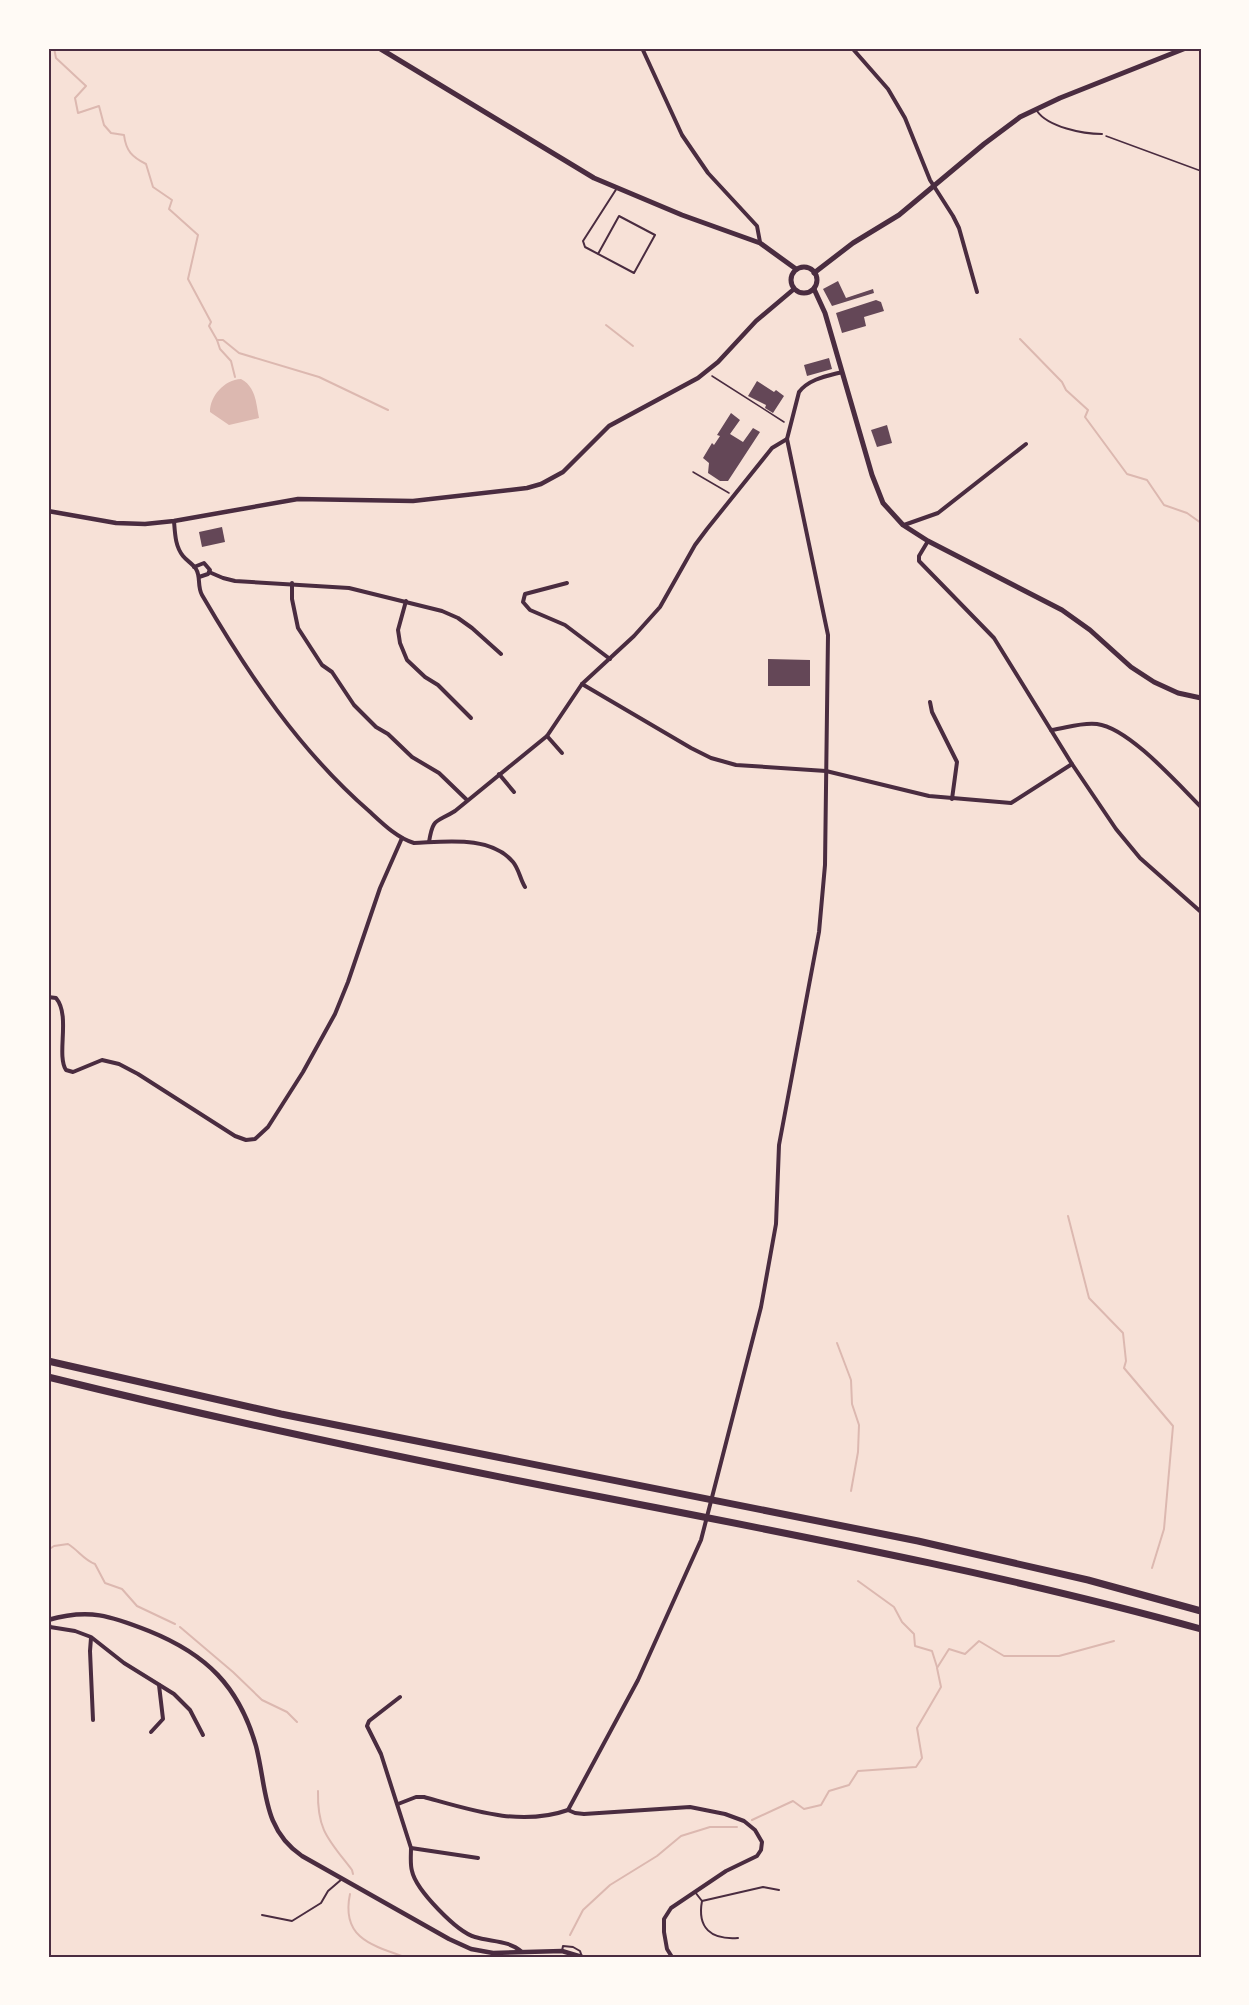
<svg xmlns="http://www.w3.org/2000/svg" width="1249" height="2005" viewBox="0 0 1249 2005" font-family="'IBM Plex Sans',sans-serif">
<rect width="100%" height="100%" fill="#f7e1d7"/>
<!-- water -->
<path fill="#dcb8b0" d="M 241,379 C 256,387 256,403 259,418 L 229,425 L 210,412 C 210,396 224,380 241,379 Z"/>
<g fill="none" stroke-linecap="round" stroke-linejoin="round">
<!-- stream -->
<g stroke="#dcb8b0" stroke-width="2">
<path d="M 54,48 L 56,58 L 86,86 L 75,98 L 78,113 L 99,106 L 104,125 L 111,133 L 124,135 C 126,151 132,157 146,164 L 153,187 L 172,200 L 169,209 L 198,235 L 188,279 L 211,322 L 209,326 L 217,340 L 223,340 L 239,353 L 319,377 L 388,410"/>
<polyline points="606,325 633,346"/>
<polyline points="1020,339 1062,382 1066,390 1088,410 1085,417 1127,474 1147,480 1164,505 1187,513 1201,523"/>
<polyline points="217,340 220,349 231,361 235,377"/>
<polyline points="1068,1216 1089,1298 1123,1333 1126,1361 1124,1368 1173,1426 1164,1529 1152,1568"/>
<polyline points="837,1343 851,1380 852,1404 859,1425 858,1452 851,1491"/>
<path d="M 48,1550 L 54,1546 L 68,1544 C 78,1550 84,1560 95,1564 L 105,1583 L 122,1589 L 137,1606 L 175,1624"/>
<polyline points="858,1581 894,1607 902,1622 914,1634 915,1646 932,1651 937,1667"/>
<polyline points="180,1627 233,1672 262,1700 287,1712 297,1722"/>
<path d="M 318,1791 C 317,1831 329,1840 352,1870 L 353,1874"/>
<polyline points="752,1820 793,1801 804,1809 821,1805 829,1791 849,1785 858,1771 916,1767 922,1758 917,1728 941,1687 937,1668 949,1649 965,1654 979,1641 1004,1656 1059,1656 1114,1641"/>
<path d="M 350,1894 C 341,1937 370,1945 405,1957"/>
<polyline points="570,1935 583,1910 610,1885 657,1856 681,1836 710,1827 737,1827"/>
</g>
</g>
<!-- building -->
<g fill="#644757">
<polygon points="838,281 846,298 873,289 874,293 832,306 823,289"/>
<polygon points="876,300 881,302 884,311 864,317 866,326 842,333 836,313"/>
<polygon points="829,358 832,369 807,376 804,365"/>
<polygon points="757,381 774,392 776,390 784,396 773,413 765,408 766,405 748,396"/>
<polygon points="731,413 740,420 730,434 743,442 753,428 760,432 728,481 720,481 708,473 709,463 703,458 712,443 714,445 720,436 717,435"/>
<polygon points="887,425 892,443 877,447 871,430"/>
<polygon points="222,527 225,542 202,547 199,532"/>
<polygon points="768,659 810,660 810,686 768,686"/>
</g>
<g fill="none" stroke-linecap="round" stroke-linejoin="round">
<!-- path -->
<g stroke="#4a2c40" stroke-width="1.5">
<polyline points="1106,136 1201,171"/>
<polyline points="712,376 784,422"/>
<polyline points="693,472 729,493"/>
</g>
<!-- service -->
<g stroke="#4a2c40" stroke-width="2">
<path d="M 1037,111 C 1048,127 1083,134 1102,134"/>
<polyline points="598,254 619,216 655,235 634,273 585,247 583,241 617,188"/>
<polyline points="695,1892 702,1901 763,1887 779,1890"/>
<path d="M 702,1901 C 697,1928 711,1940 738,1938"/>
<polyline points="262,1915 292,1921 321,1903 328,1891 342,1879"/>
<polyline points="562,1951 563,1946 573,1947 580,1951 582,1957"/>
</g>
<!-- minor -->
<g stroke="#4a2c40" stroke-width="4">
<polyline points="642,48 682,135 708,173 757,226 760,242"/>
<polyline points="852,48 888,89 905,118 930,180 953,216 959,228 977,292"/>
<path d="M 174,521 C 175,533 175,546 183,556 C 187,561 193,564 196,569 C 201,577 197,586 202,595 C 248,674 300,751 369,811 C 382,823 397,838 414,843 C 445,842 490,835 513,862 C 519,869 520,879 525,887"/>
<polyline points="904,525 938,513 1026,444"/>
<polyline points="928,541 919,556 919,561 994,638 1072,764 1116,829 1140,858 1201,912"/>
<polyline points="194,567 204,563 210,570 208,574 199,577"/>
<polyline points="209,572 223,578 235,581 349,588 442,611 458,618 472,628 501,654"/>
<polyline points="292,583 292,599 298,628 322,665 332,672 354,705 376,727 388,734 412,757 439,773 467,800"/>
<polyline points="567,583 525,594 523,602 530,610 565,625 610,659"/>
<polyline points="406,601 398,630 400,643 407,660 425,677 438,685 471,718"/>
<polyline points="582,684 691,748 711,758 736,765 826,771 929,796 1011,803 1072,764"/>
<polyline points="930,702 932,712 957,762 952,799"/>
<path d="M 1051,730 C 1066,728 1082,722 1097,724 C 1129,728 1178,784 1201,807"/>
<polyline points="547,736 562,753"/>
<polyline points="499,774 514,792"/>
<path d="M 429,842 C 433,817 436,823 455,811 L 547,736 L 582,684 L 634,636 L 660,607 L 695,545 L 707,529 L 772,448 L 787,439"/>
<path d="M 48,997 L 56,998 C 71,1016 56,1054 66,1070 L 73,1072 L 102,1060 L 119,1064 L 138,1074 L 235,1136 L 246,1140 L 255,1139 L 268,1127 L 303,1072 L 335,1014 L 348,982 L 380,888 L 402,838"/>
<polyline points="48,1622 50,1627 75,1631 91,1637 124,1663 174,1694 190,1710 203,1735"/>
<polyline points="91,1638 90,1651 93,1720"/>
<polyline points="400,1697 369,1721 367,1726 381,1754 411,1848 478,1858"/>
<polyline points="151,1732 163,1719 159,1685"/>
<path d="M 398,1804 L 416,1797 L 424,1797 C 471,1810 520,1827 568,1810 L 638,1680 L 701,1540 L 761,1307 L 776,1224 L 779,1145 L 819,932 L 825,865 L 828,635 L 787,439 L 799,392 C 809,379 827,376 842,372"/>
<polyline points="568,1810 575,1813 584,1814 690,1807 725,1814 744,1821 755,1830 762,1842 761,1850 757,1856 726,1871 671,1908 664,1919 664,1932 667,1949 672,1957"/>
<path d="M 411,1848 C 411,1856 410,1864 412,1871 C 416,1890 457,1932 475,1937 C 491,1942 509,1940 522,1952"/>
</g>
<!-- tertiary -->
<g stroke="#4a2c40" stroke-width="4.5">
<polyline points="48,511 116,523 145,524 174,521 298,499 413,501 527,488 541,484 563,472 609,426 698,378 718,362 756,321 794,289"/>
<path d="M 48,1620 C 89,1608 111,1616 149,1631 C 206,1654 239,1686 256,1746 C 267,1788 262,1829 302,1856 L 449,1939 L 471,1949 L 493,1953 L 562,1951 L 582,1957"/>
</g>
<!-- secondary -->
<g stroke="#4a2c40" stroke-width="5">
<polyline points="379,48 594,178 682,215 760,243 796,269"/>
<circle cx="804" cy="280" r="13"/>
<polyline points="814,273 853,243 899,215 984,144 1020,117 1060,98 1186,48"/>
<polyline points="814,289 825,313 872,475 883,503 903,525 928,541 1062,610 1090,630 1131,667 1154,682 1178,693 1201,698"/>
</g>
<!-- motorway -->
<g stroke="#4a2c40" stroke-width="7">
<polyline points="48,1361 281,1414 918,1541 1088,1580 1201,1611"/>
<path d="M 48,1377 C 238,1424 430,1464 622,1501 C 816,1539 1010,1576 1201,1629"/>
</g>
</g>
<!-- border -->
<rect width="1249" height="2005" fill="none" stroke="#fffaf5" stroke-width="99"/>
<rect x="50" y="50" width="1150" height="1906" fill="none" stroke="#4a2c40" stroke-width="2"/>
</svg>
